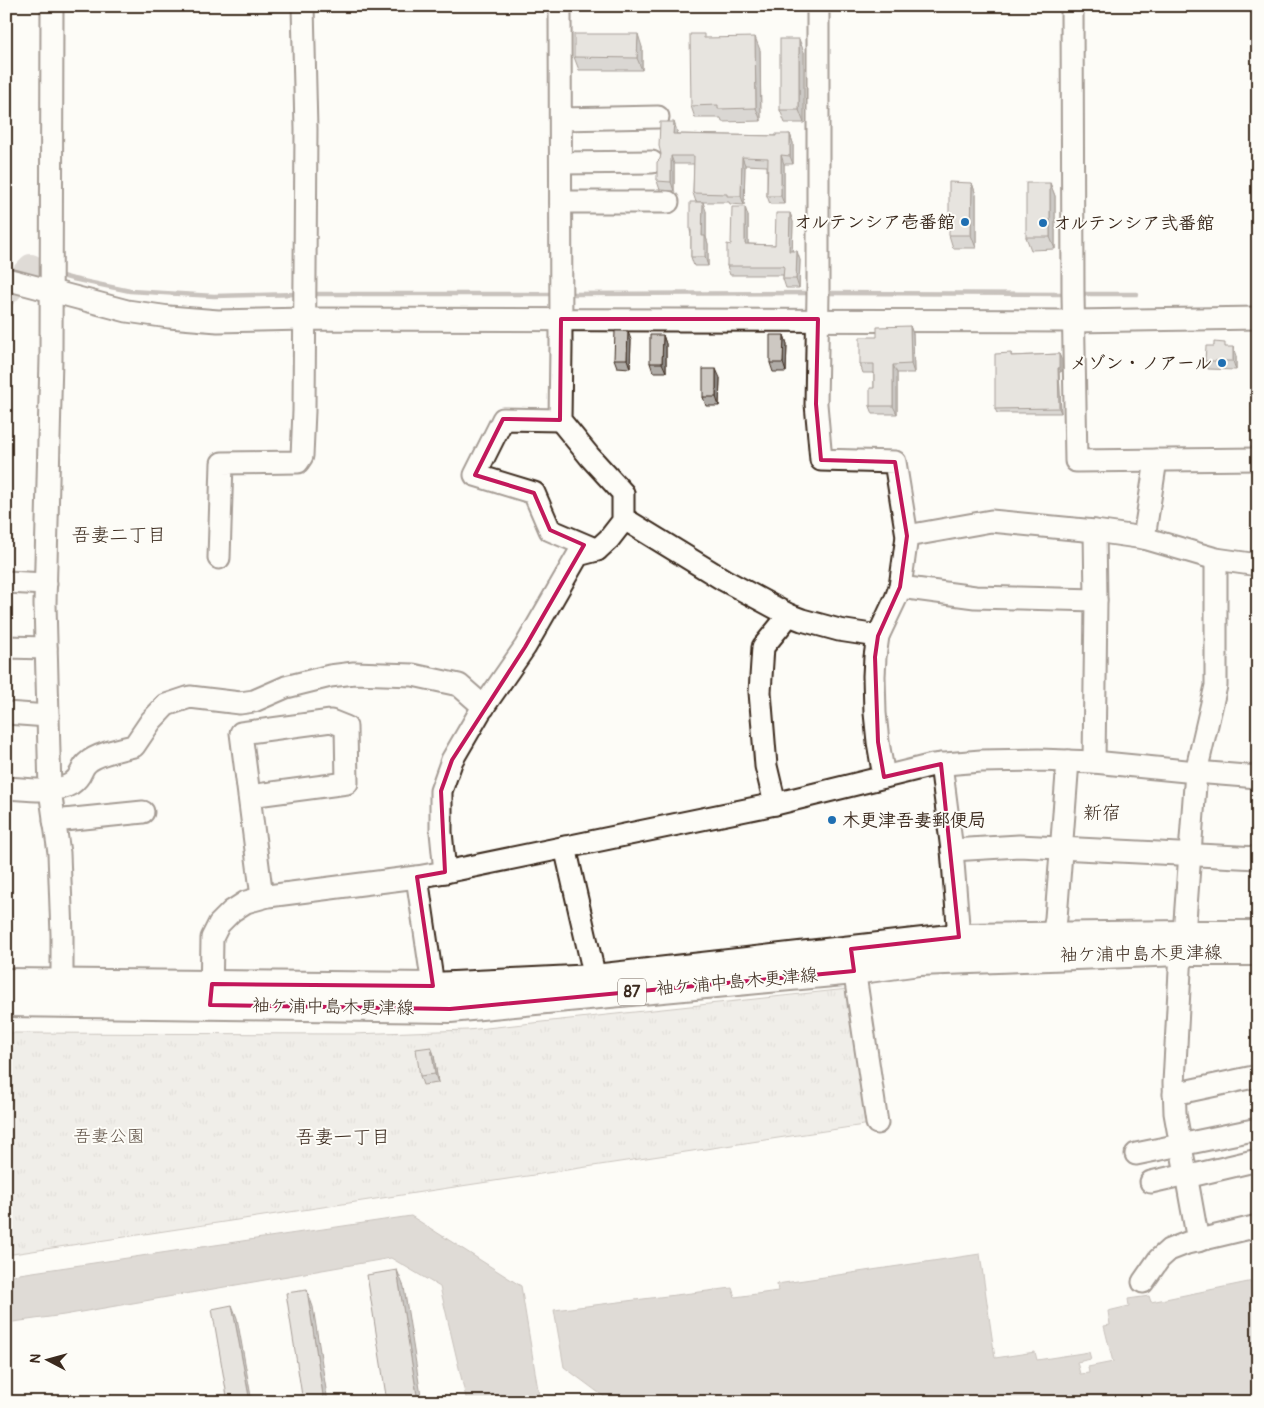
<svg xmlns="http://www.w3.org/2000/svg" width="1264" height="1408" viewBox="0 0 1264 1408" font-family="Pangolin,'Klee One',sans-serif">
<defs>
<pattern id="park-tufts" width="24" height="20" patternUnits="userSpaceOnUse" patternTransform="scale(1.25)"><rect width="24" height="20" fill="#e1ded7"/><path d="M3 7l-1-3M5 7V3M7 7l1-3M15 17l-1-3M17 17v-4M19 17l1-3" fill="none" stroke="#c2bfb8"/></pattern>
</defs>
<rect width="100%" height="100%" fill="#fdfcf7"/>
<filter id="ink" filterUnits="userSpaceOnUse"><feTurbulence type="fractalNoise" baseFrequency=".02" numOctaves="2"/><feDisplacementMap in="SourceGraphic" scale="10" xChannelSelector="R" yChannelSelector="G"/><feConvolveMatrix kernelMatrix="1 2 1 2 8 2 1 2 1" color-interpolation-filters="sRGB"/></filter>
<g filter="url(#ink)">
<!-- park -->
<polygon fill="url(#park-tufts)" stroke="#8e847a" points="857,988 877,1123 6,1255 6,1033 353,1034 468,1030"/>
<!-- water -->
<g fill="#bbb4ad" stroke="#887d74">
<polygon points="411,1216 521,1286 540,1402 467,1402 440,1287 391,1258 64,1315 6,1323 6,1276"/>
<polygon points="980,1254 995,1358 1035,1352 1037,1360 1089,1352 1091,1359 1077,1362 1080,1374 1089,1373 1088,1367 1113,1362 1104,1326 1110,1325 1108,1311 1129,1306 1128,1299 1149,1296 1151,1302 1258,1280 1258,1402 611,1402 564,1367 554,1310 732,1288 735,1297 778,1291 777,1284"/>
</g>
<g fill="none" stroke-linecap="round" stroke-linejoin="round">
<!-- stream -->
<g stroke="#887d74" stroke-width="4.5">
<polyline points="31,267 46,271"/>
<polyline points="58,275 73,279 130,291 214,296 298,294"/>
<polyline points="825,293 1063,294"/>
<polyline points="311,294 556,294"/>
<polyline points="566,294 807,293"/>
<polyline points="1081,294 1137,294"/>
</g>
<!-- river -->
<polyline stroke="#bbb4ad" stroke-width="26" points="6,293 31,267"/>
<!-- minor casing -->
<g stroke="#3b2a1e" stroke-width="25">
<g id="minor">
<polyline points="52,6 51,358 45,604 50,790 59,853 62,935 62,983"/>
<polyline points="818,6 818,293 816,404 821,460 895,462 907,536 900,587 896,598 878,636 875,657 874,676 875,713 878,742 884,777"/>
<polyline points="1072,6 1073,294 1076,461 1258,459"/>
<polyline points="561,119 658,117"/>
<polyline points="561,163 652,162"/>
<polyline points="561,202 668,202"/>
<polyline points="6,279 127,311 169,317 218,321 304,319 1074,321 1258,318"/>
<polyline points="560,420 503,419 475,475 534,493 550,530 597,550"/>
<polyline points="623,521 631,523 724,580 789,615 802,620 839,630 878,636"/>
<polyline points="907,536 991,521 1095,531 1144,538 1216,559 1258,565"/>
<polyline points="1144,538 1156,460"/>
<polyline points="219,558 222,463 298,462 302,456 304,411 306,129 303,6"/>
<polyline points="6,582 46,584"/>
<polyline points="900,587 975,597 1096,600"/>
<polyline points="6,647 46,648"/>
<polyline points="6,713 48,716"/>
<polyline points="1094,762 1096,600 1095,531"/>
<polyline points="941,764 952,850 959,937"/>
<path d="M 6,788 C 25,789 55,794 71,784 C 83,776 80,769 87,763 C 96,754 121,749 134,746 L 151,721 L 166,705 L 190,697 L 240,703 L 254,701 L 286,687 L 330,676 L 354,673 L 413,675 L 459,685 L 484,707"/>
<polyline points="249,796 347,783 346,727 331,721 241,733 262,897"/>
<polyline points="775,804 766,766 760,692 763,647 789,615"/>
<polyline points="54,821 143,812"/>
<polyline points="565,847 595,978"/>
<polyline points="952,850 1019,846 1258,858"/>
<polyline points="445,872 441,832 441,791 452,760 480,712 525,647 578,555 597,550 609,539 623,521 623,493 590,457 560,420 561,346 560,6"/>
<polyline points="417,877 433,986"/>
<polyline points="1184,934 1196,772 1216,686 1216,559"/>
<polyline points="1053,936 1056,918 1068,761"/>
<polyline points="1181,952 1174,1083 1175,1113 1198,1241"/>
<polyline points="852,955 877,1123"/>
<polyline points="211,1000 212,938 219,924 232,911 246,902 268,896 417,877 445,872 775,804 933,765 981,761 1039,760 1094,762 1196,772 1258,777"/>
<polyline points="1174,1094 1258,1076"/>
<polyline points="1136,1154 1258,1129"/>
<polyline points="1186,1177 1258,1160"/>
<polyline points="1151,1182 1186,1174"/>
<polyline points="1143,1282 1159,1259 1169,1250 1187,1243 1258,1226"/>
</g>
</g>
<!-- major casing -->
<g stroke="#3b2a1e" stroke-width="30">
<g id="major">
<polyline points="6,982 433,986 595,978 959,937 1184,934 1258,934"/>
<polyline points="6,1003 450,1009 854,971 919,962 1181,952 1258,952"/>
</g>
</g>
<!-- minor -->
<use href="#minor" stroke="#fdfcf7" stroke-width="21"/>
<!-- major -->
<use href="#major" stroke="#fdfcf7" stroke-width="26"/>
</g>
<!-- wall -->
<g fill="#b0aca7" stroke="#3b2a1e">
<polygon points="705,38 760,50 761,121 722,122 721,118 695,118 691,106"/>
<polygon points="642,47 642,70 579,70 574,57"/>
<polygon points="804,52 804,123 785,123 780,110"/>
<polygon points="677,131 677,134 776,136 790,134 793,143 793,164 784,164 784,204 770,204 767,196 767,166 745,165 744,205 730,204 729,202 696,202 693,193 694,164 674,164 674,191 660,190 657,181 660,159"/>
<polygon points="972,183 976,195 976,248 953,248 949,235"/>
<polygon points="1050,183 1055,196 1055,249 1031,250 1026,237"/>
<polygon points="706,211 706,237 708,244 708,266 694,266 691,257 691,235 690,230"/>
<polygon points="790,213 793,222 792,251 800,260 799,288 786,288 783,279 783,275 730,275 727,266 731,245 748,216 748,244 775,245"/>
<polygon points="910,326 913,334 914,373 897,373 897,414 873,414 870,406 874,388 874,373 863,373 860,364 877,337"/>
<polygon points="663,335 666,344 666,372 653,372 650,363"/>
<polygon points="784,335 787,344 786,372 773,372 770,363"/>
<polygon points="631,340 630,368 617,367 614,359"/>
<polygon points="1226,347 1236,356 1236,370 1208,369 1205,361"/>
<polygon points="1011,353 1011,356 1059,354 1061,359 1061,372 1059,372 1061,413 997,413 995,409"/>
<polygon points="720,378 719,406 706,406 703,397"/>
<polygon points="431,1047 434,1055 438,1083 423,1085 420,1076"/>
</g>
<!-- shaded-wall -->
<g fill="#908c88" stroke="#3b2a1e">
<polygon points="638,34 642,47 642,70 637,58"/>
<polygon points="755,37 760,50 761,121 756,108"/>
<polygon points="799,39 804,52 804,123 799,110"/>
<polygon points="674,122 677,131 676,143 673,134"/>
<polygon points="790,134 793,143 793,164 790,156"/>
<polygon points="781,155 784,164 784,204 781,196"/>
<polygon points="671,156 674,164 674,191 671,182"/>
<polygon points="742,157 745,165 744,205 741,196"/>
<polygon points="972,183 976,195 976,248 971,235"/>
<polygon points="1050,183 1055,196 1055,249 1050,237"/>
<polygon points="703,202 706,211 706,237 708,244 708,266 705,257 702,236"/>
<polygon points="745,207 748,216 748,253 745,244"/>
<polygon points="790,213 793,222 792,260 789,251"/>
<polygon points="797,251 800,260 799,288 796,279"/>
<polygon points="910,326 913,334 914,373 911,364"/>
<polygon points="628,331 631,340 630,368 627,359"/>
<polygon points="663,335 666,344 666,372 662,363"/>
<polygon points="784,335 787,344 786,372 783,363"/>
<polygon points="1233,347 1236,356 1236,370 1233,361"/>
<polygon points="1059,354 1061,359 1061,372 1059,368"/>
<polygon points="893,365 897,373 897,414 893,406"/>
<polygon points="1058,368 1059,372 1061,413 1059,408"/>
<polygon points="716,369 720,378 719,406 716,397"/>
<polygon points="431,1047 434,1055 438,1083 435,1074"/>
<polygon points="397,1270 404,1287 422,1402 418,1402"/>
<polygon points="307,1290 313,1307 328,1402 324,1402"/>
<polygon points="232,1305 237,1318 252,1402 250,1402"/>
</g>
<!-- building -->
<g fill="#cdc8c2" stroke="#3b2a1e">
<polygon points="574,34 638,34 637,58 574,57"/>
<polygon points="690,34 704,34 704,38 755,37 756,108 718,109 718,105 691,106"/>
<rect x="780" y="39" width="19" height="71"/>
<polygon points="660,122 674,122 673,134 776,136 776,134 790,134 790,156 781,155 781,196 767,196 768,158 742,157 741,196 727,196 727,194 693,193 694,156 671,156 671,182 657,181 657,162 660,159 661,154 659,146"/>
<polygon points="949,182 972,183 971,235 949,235"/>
<rect x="1026" y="183" width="24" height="54"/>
<polygon points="690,202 703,202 702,236 705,236 705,257 691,257 691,230 690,230"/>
<polygon points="732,207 745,207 745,244 775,245 776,213 790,213 789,251 797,251 796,279 783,279 784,266 727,266 727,244 731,245"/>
<polygon points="910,326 911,364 893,365 893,406 870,406 870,388 874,388 874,364 860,364 860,337 877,337 877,327"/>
<polygon points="615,331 628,331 627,359 614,359"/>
<polygon points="650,335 663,335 662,363 650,363"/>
<polygon points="770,335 784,335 783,363 770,363"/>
<polygon points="1214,342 1225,343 1225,347 1233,347 1233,361 1205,361 1206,346 1214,346"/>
<polygon points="1011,353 1011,356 1059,354 1059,368 1058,368 1059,408 995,409 995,354"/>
<rect x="703" y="369" width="13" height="28"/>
<polygon points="431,1047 435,1074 420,1076 416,1049"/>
<polygon points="397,1270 418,1402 387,1402 367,1275"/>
<polygon points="307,1290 324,1402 303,1402 286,1293"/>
<polygon points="232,1305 250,1402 228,1402 212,1309"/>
<polygon points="110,1394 112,1402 76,1402"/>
</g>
</g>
<!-- marked area -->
<path d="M0 0H1264V1408H0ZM 561,319 L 818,319 L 816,404 L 821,460 L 895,462 L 907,536 L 900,587 L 878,636 L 875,657 L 878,742 L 884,777 L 941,764 L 959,937 L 851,949 L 854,971 L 450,1009 L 210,1005 L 212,984 L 433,986 L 417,877 L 445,872 L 441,791 L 452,760 L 525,647 L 584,545 L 550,530 L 534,493 L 475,475 L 503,419 L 560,420 Z" fill="#fdfcf7" fill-opacity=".55" fill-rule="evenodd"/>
<path fill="none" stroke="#c2185b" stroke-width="4" stroke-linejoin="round" d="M 561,319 L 818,319 L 816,404 L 821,460 L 895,462 L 907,536 L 900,587 L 878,636 L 875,657 L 878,742 L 884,777 L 941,764 L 959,937 L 851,949 L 854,971 L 450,1009 L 210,1005 L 212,984 L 433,986 L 417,877 L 445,872 L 441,791 L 452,760 L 525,647 L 584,545 L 550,530 L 534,493 L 475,475 L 503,419 L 560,420 Z"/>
<!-- markers -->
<g fill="#1f6fb2" stroke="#fdfcf7" stroke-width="2">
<circle cx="965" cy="222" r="5"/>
<circle cx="1043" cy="223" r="5"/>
<circle cx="1222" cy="363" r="5"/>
<circle cx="832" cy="820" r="5"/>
</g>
<g text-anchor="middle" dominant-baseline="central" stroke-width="4" stroke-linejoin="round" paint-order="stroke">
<!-- shield labels -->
<rect fill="#fdfcf7" stroke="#75695f" stroke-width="1" x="618" y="978.5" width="28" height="27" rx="4"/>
<g font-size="16" font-weight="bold" fill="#3b2a1e">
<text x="632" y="992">87</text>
</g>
<!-- poi labels -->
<g font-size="18" font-weight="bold" fill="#3b2a1e" stroke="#fdfcf7" text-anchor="end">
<text x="955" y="222">オルテンシア壱番館</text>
<text x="1053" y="223" text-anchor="start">オルテンシア弐番館</text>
<text x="1212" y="363">メゾン・ノアール</text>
<text x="842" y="820" text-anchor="start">木更津吾妻郵便局</text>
</g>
<!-- street labels -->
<g font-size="18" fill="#3b2a1e" stroke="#fdfcf7">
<text transform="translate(1141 954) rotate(-1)">袖ケ浦中島木更津線</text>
<text transform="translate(737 982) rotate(-5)">袖ケ浦中島木更津線</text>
<text transform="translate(333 1007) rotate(1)">袖ケ浦中島木更津線</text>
</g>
<!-- park labels -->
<g font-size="18" fill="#64574c" stroke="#fdfcf7">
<text x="109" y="1136">吾妻公園</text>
</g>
<!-- neighbourhood labels -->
<g font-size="19" fill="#3b2a1e" stroke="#fdfcf7">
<text x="119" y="535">吾妻二丁目</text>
<text x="1102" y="813">新宿</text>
<text x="343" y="1137">吾妻一丁目</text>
</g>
</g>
<!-- margin -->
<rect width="1264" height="1408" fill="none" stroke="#fdfcf7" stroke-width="25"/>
<rect x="12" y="12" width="1239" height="1383" fill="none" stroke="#3b2a1e" stroke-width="2" filter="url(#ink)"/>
<!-- north arrow -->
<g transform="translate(48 1360) rotate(276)" stroke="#fdfcf7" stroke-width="4" paint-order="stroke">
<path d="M0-4L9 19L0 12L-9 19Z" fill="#3b2a1e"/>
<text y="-8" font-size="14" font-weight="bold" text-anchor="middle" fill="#3b2a1e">N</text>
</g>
</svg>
